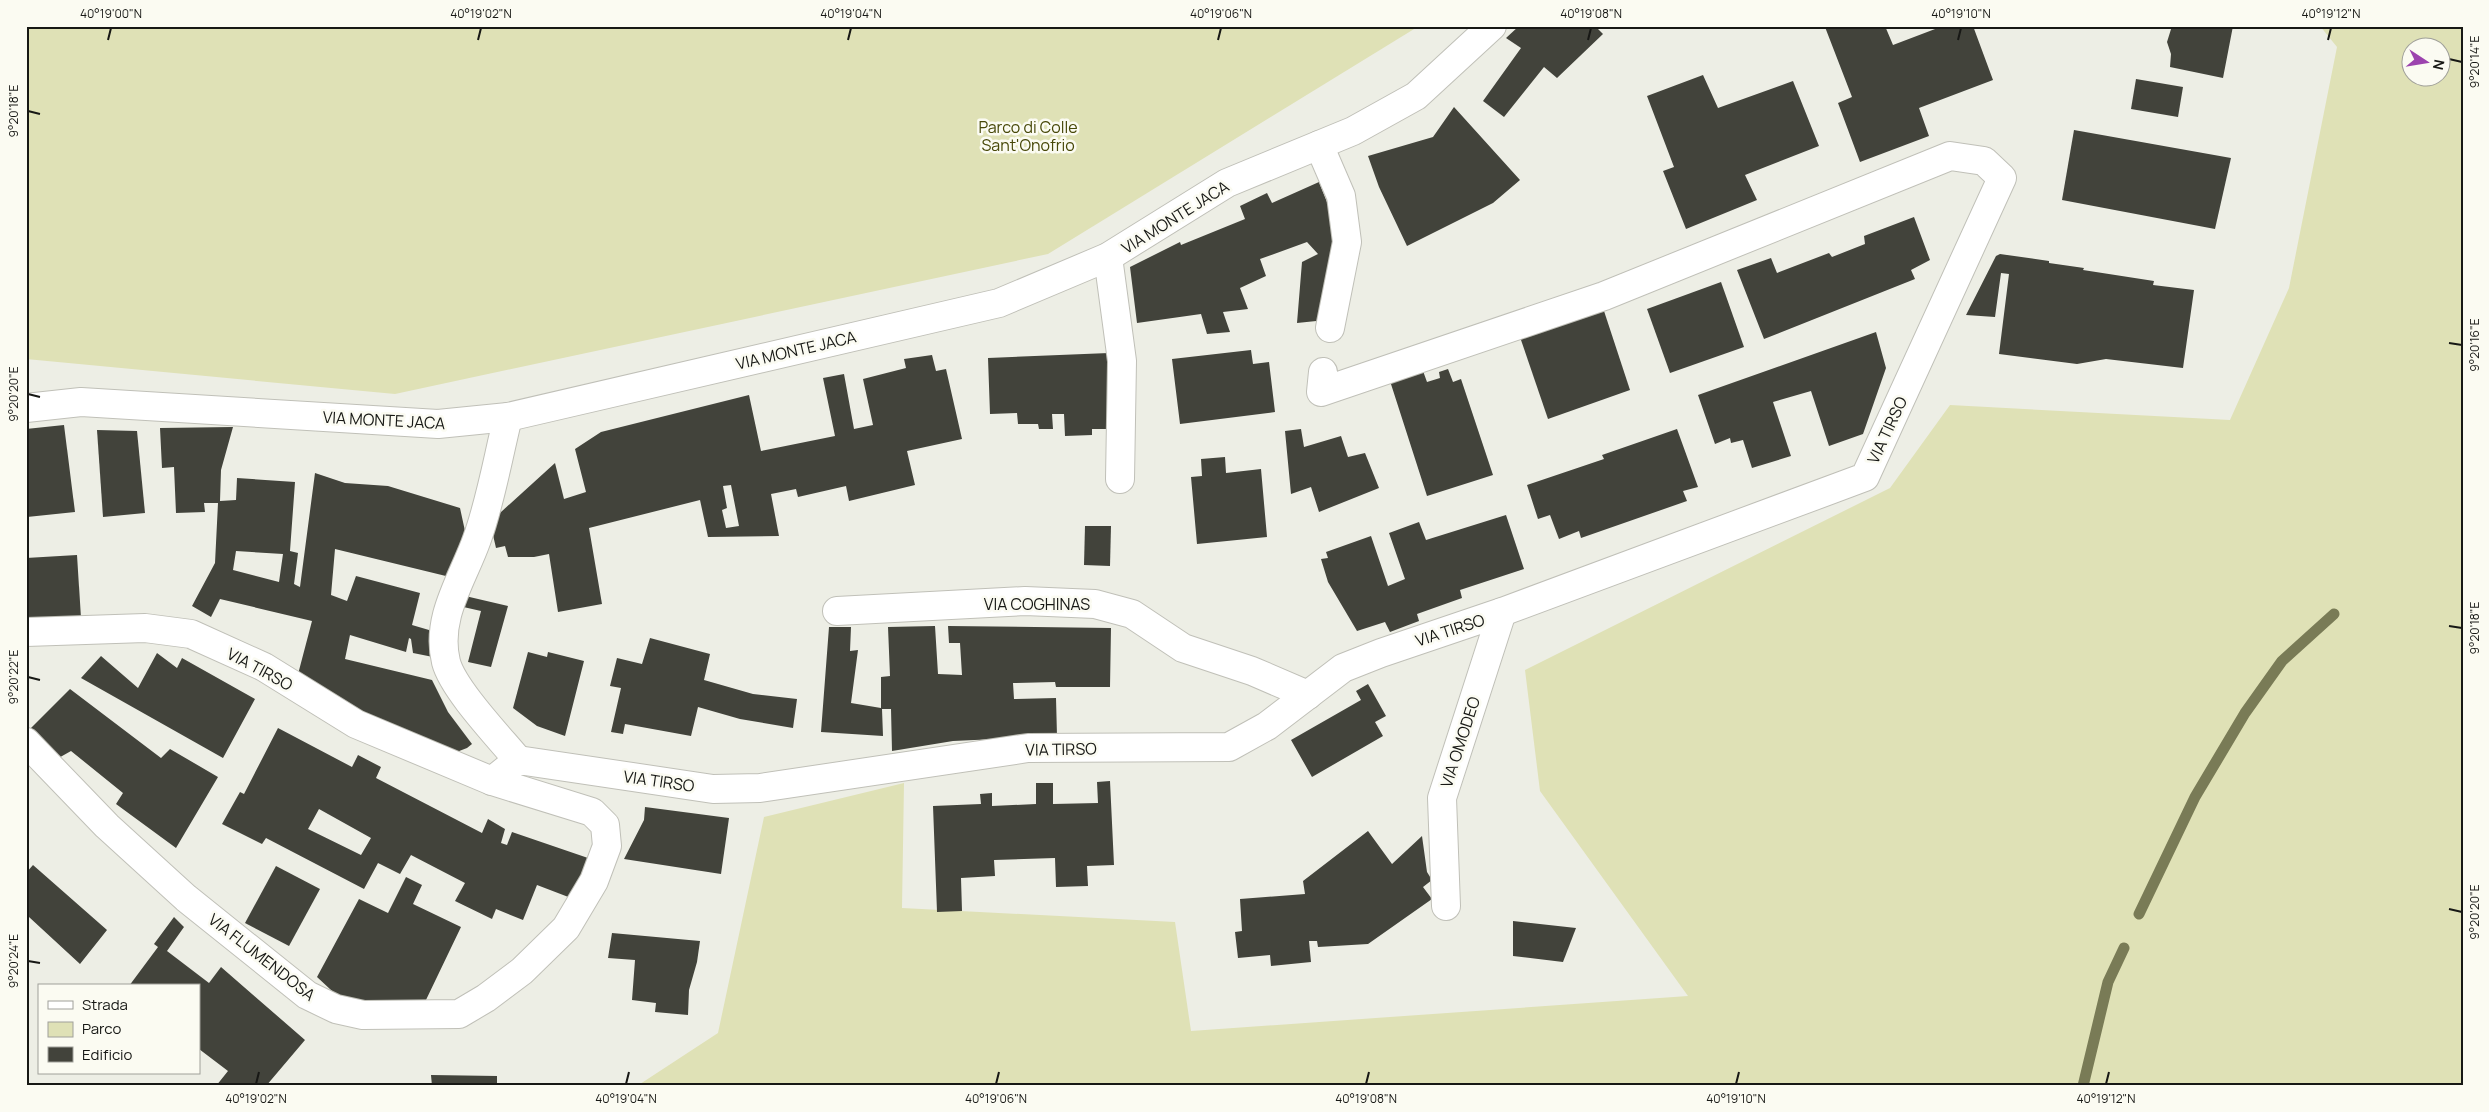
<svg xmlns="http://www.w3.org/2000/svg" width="2489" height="1112" viewBox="0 0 2489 1112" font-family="Manrope,sans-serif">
<rect width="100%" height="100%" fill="#edeee5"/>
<!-- green -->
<g fill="#dfe1b6" fill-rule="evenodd">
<polygon points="26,26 1419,26 1048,254 395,394 26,359"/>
<path d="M 2320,26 L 2463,26 L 2463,1086 L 637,1086 L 718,1033 L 764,817 L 904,783 L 902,908 L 1175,922 L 1191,1031 L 1688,996 L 1540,791 L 1525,670 L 1890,488 L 1950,405 L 2230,420 L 2289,288 L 2337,47 ZM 2412,48 L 2442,48 L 2442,78 L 2412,78 Z"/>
</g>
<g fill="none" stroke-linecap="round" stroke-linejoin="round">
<!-- stream -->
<g stroke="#797b56" stroke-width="11">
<polyline points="2139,914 2195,797 2245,713 2282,661 2334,614"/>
<polyline points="2083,1086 2108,982 2124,948"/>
</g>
</g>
<!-- building -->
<g fill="#42433b" fill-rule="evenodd">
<polygon points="1519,26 1595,26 1603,34 1557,78 1544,67 1504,117 1483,101 1521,48 1506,38"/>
<polygon points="1828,26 1885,26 1893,45 1943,26 1973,26 1993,80 1919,108 1929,136 1860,162 1838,103 1852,97 1825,27"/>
<polygon points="2172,26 2233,26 2223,78 2170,67 2171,54 2167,42"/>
<polygon points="1703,75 1718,108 1793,81 1819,146 1745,175 1757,200 1686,229 1663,171 1674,167 1647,96"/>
<polygon points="2136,79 2183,87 2178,117 2131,109"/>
<polygon points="1454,107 1520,180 1493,203 1407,246 1379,187 1368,156 1433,137"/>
<polygon points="2074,130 2231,158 2215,229 2062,200"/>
<polygon points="1319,182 1338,230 1326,320 1297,323 1302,262 1318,254 1307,242 1260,259 1266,276 1240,288 1248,309 1223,312 1230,332 1207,334 1201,314 1137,323 1130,267 1180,242 1181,245 1245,219 1240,206 1267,193 1272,203"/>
<polygon points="1914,217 1930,260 1911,270 1915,279 1764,339 1737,270 1771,258 1777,273 1829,253 1832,257 1865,244 1864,236"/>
<polygon points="2000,254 2049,261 2049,263 2084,268 2083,270 2154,281 2153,285 2194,290 2183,368 2106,359 2077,364 1999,354 2009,274 2001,273 1995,317 1966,315 1996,256"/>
<polygon points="1721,282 1744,347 1670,373 1647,309"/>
<polygon points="1604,311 1630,390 1548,419 1520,337"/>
<polygon points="1876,332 1886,368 1863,434 1829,446 1811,391 1773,402 1791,456 1752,468 1743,440 1731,443 1730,438 1715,444 1698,395"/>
<polygon points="1251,350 1253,364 1269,362 1275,412 1180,424 1172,359"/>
<polygon points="1109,353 1113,429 1092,429 1092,435 1065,436 1064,414 1052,414 1053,429 1039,429 1038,424 1018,424 1017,413 990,414 988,358"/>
<path d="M 932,355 L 936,371 L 946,369 L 962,439 L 907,451 L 915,485 L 849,501 L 846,486 L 798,497 L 796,489 L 771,494 L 779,536 L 708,537 L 700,500 L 589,528 L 602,604 L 558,612 L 549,554 L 534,557 L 508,557 L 505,546 L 496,548 L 490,522 L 555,463 L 564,499 L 586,492 L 575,449 L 601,432 L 749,395 L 761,451 L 835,436 L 823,378 L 844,374 L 854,429 L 873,425 L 863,379 L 906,368 L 904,359 ZM 731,485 L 739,526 L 726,528 L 722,510 L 727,508 L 723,486 Z"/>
<polygon points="1448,369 1453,382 1461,379 1493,475 1427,496 1390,381 1423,371 1427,382 1440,378 1439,372"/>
<polygon points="64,425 75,512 27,517 26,429"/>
<path d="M 233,427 L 221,470 L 220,501 L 236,500 L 237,478 L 295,482 L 290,551 L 298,553 L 294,584 L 300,587 L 315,473 L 345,483 L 388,486 L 460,508 L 465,531 L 450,577 L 335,549 L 331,595 L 347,601 L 356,576 L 420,593 L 412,625 L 429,630 L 433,657 L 413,653 L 411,639 L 409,638 L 406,652 L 350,635 L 345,659 L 432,680 L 448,712 L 472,744 L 467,748 L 454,753 L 414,742 L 297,678 L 312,621 L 220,599 L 211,617 L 192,606 L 215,563 L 218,503 L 204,503 L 205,512 L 176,513 L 174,467 L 162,468 L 160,428 ZM 236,551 L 283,554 L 279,582 L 233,570 Z"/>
<polygon points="1301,429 1304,447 1341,436 1348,457 1365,453 1379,488 1319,512 1311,487 1291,494 1285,431"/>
<polygon points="1677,429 1698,487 1683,491 1687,501 1581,538 1579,531 1559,539 1550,515 1538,519 1527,485 1604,459 1602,455"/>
<polygon points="97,430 137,431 145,513 103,517"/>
<polygon points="1225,457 1226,473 1261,469 1267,537 1197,544 1191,477 1202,476 1201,459"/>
<polygon points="1506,515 1524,569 1460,590 1462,598 1417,614 1419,621 1390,632 1385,622 1357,631 1328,582 1321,559 1328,558 1326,552 1371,536 1388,586 1405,579 1389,533 1419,522 1426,540"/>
<polygon points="1085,526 1111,526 1110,566 1084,565"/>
<polygon points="77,555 81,618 26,622 26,558"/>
<polygon points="461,595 508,606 491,667 468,662 481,611 459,606"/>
<polygon points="935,626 938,674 962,675 960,643 949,643 948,626 1111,628 1110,687 1056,687 1055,682 1013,683 1014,699 1056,698 1057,736 953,741 892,751 891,709 882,709 883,736 821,732 829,627 851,627 850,651 858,650 851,703 881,708 881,677 890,676 888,627"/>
<polygon points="650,638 710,654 704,680 753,694 797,699 793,728 740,719 698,707 691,736 625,724 623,734 611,732 621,688 610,686 617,658 642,664"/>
<polygon points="528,652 547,657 548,652 584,661 565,736 537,726 513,708"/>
<polygon points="157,653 177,668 182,658 255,699 223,758 81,678 101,656 138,688"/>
<polygon points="1368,684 1386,716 1375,722 1383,736 1312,777 1291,740 1361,700 1356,691"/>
<polygon points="70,689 161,758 170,749 218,777 176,848 116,804 123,793 71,751 55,760 29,730"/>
<path d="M 278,728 L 352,767 L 358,755 L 381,767 L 376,778 L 482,833 L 488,819 L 505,829 L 501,843 L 507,845 L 512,832 L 588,858 L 571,898 L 537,885 L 523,920 L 496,909 L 492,919 L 455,901 L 465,883 L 411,855 L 400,874 L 378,863 L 364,889 L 266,838 L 262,844 L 222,824 L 240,792 L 244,794 ZM 319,809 L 371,838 L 361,855 L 308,829 Z"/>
<polygon points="1110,781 1114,865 1087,866 1088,886 1056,887 1055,858 994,860 995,876 961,878 962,911 937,912 933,806 981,804 980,794 992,793 992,806 1036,804 1036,783 1053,783 1053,804 1098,803 1097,782"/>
<polygon points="645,807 729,818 721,874 624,859 644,820"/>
<polygon points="1368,831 1392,864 1422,836 1427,872 1432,880 1423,887 1432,899 1368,944 1318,947 1317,941 1309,941 1311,962 1271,966 1270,955 1238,958 1235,932 1242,931 1240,899 1305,894 1303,881"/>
<polygon points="33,865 107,930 80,964 29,917 26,920 26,873"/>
<polygon points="276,866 320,889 289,946 245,923"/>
<polygon points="406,877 422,885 413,904 461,927 425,1002 345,1003 317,977 359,899 388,913"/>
<polygon points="174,917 184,927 167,951 209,983 221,967 305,1040 266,1086 216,1086 228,1071 199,1049 199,986 129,986 158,947 154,944"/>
<polygon points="1513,921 1576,928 1563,962 1513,956"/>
<polygon points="612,933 700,941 697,962 689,990 688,1015 655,1012 656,1003 632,1000 635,960 608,958"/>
<polygon points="431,1075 497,1076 497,1086 432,1086"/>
</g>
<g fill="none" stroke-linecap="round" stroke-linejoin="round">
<!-- minor casing -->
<g stroke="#c0c0b8" stroke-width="30">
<g id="minor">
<polyline points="1319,145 1341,196 1347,242 1330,328"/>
<polyline points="1108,257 1122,361 1120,479"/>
<polyline points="26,408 81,402 438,424 508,417 999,303 1108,257 1227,183 1353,131 1416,96 1492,26"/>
<path d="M 508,417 C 498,457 491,500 477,539 C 463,579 435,617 446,662 C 453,689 499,737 518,760"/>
<polyline points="837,611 1025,601 1095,604 1132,614 1183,648 1252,671 1308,695"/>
<polyline points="26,632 145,628 191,634 264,667 356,724 492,781 592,812 605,825 607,846 594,881 566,928 522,971 486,998 459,1014 363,1015 336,1009 307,995 186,898 107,826 26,742"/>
<polyline points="492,781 518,760 713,789 760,788 1028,748 1229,747 1267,726 1343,668 1381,653 1502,612 1865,477 2002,178 1984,161 1950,156 1604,296 1321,392 1323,372"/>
<polyline points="1446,906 1442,798 1502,612"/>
</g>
</g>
<!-- minor -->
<use href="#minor" stroke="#fff" stroke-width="28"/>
</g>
<!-- ticks -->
<path fill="none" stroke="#171815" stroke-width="2" d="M 108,40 L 111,28M 478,40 L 481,28M 848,40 L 851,28M 1218,40 L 1221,28M 1588,40 L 1591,28M 1958,40 L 1961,28M 2328,40 L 2331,28M 2449,59 L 2462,62M 28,111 L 40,114M 2449,343 L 2462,345M 28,394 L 40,397M 2449,626 L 2462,628M 28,677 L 40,680M 2449,909 L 2462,912M 28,961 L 40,963M 256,1084 L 259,1072M 626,1084 L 629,1072M 996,1084 L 999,1072M 1366,1084 L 1369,1072M 1736,1084 L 1739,1072M 2106,1084 L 2109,1072"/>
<g text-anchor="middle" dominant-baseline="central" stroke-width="5" stroke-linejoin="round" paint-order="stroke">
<!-- park labels -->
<g font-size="16" fill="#474808" stroke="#fbfbf2">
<text x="1028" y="127">Parco di Colle<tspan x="1028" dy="18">Sant'Onofrio</tspan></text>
</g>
<!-- street labels -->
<g font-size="16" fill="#171815" stroke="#fbfbf2">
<text transform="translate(1175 217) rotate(-32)">VIA MONTE JACA</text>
<text transform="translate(796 350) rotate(-13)">VIA MONTE JACA</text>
<text transform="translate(384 420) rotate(3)">VIA MONTE JACA</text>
<text transform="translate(1887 430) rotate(-65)">VIA TIRSO</text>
<text x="1037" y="604">VIA COGHINAS</text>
<text transform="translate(1450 630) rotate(-18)">VIA TIRSO</text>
<text transform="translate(260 669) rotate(28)">VIA TIRSO</text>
<text transform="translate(1460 742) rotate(-72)">VIA OMODEO</text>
<text transform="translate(1061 749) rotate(-1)">VIA TIRSO</text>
<text transform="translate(659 781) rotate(8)">VIA TIRSO</text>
<text transform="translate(262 957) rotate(38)">VIA FLUMENDOSA</text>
</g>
</g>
<!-- border -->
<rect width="2489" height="1112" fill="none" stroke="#fbfbf2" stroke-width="55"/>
<!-- legend -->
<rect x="38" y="984" width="162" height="90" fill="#fbfbf2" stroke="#a0a09a"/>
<rect x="48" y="1001" width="25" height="8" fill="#ffffff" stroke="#a0a09a"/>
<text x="82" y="1010" font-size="15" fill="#171815">Strada</text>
<rect x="48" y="1022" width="25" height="15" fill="#dfe1b6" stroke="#a0a09a"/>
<text x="82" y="1034" font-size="15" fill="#171815">Parco</text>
<rect x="48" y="1047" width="25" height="15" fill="#42433b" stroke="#a0a09a"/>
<text x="82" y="1060" font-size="15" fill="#171815">Edificio</text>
<!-- north arrow -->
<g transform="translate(2426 62) rotate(102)"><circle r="24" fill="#fbfbf2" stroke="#a0a09a"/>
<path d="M0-4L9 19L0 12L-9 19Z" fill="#9c43ae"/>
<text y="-8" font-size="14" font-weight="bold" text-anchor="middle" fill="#171815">N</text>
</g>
<rect x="28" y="28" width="2434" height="1056" fill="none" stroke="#171815" stroke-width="2"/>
<g font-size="12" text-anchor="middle" fill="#171815">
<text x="111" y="18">40°19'00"N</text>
<text x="481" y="18">40°19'02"N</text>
<text x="851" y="18">40°19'04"N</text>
<text x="1221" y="18">40°19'06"N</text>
<text x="1591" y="18">40°19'08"N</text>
<text x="1961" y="18">40°19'10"N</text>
<text x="2331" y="18">40°19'12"N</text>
<text transform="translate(2475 62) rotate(-90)" y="4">9°20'14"E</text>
<text transform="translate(14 111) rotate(-90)" y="4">9°20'18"E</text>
<text transform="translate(2475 345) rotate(-90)" y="4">9°20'16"E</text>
<text transform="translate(14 394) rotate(-90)" y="4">9°20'20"E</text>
<text transform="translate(2475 628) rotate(-90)" y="4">9°20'18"E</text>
<text transform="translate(14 677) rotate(-90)" y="4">9°20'22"E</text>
<text transform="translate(2475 912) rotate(-90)" y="4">9°20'20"E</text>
<text transform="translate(14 961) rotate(-90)" y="4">9°20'24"E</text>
<text x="256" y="1103">40°19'02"N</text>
<text x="626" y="1103">40°19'04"N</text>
<text x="996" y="1103">40°19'06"N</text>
<text x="1366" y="1103">40°19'08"N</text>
<text x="1736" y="1103">40°19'10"N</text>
<text x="2106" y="1103">40°19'12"N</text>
</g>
</svg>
